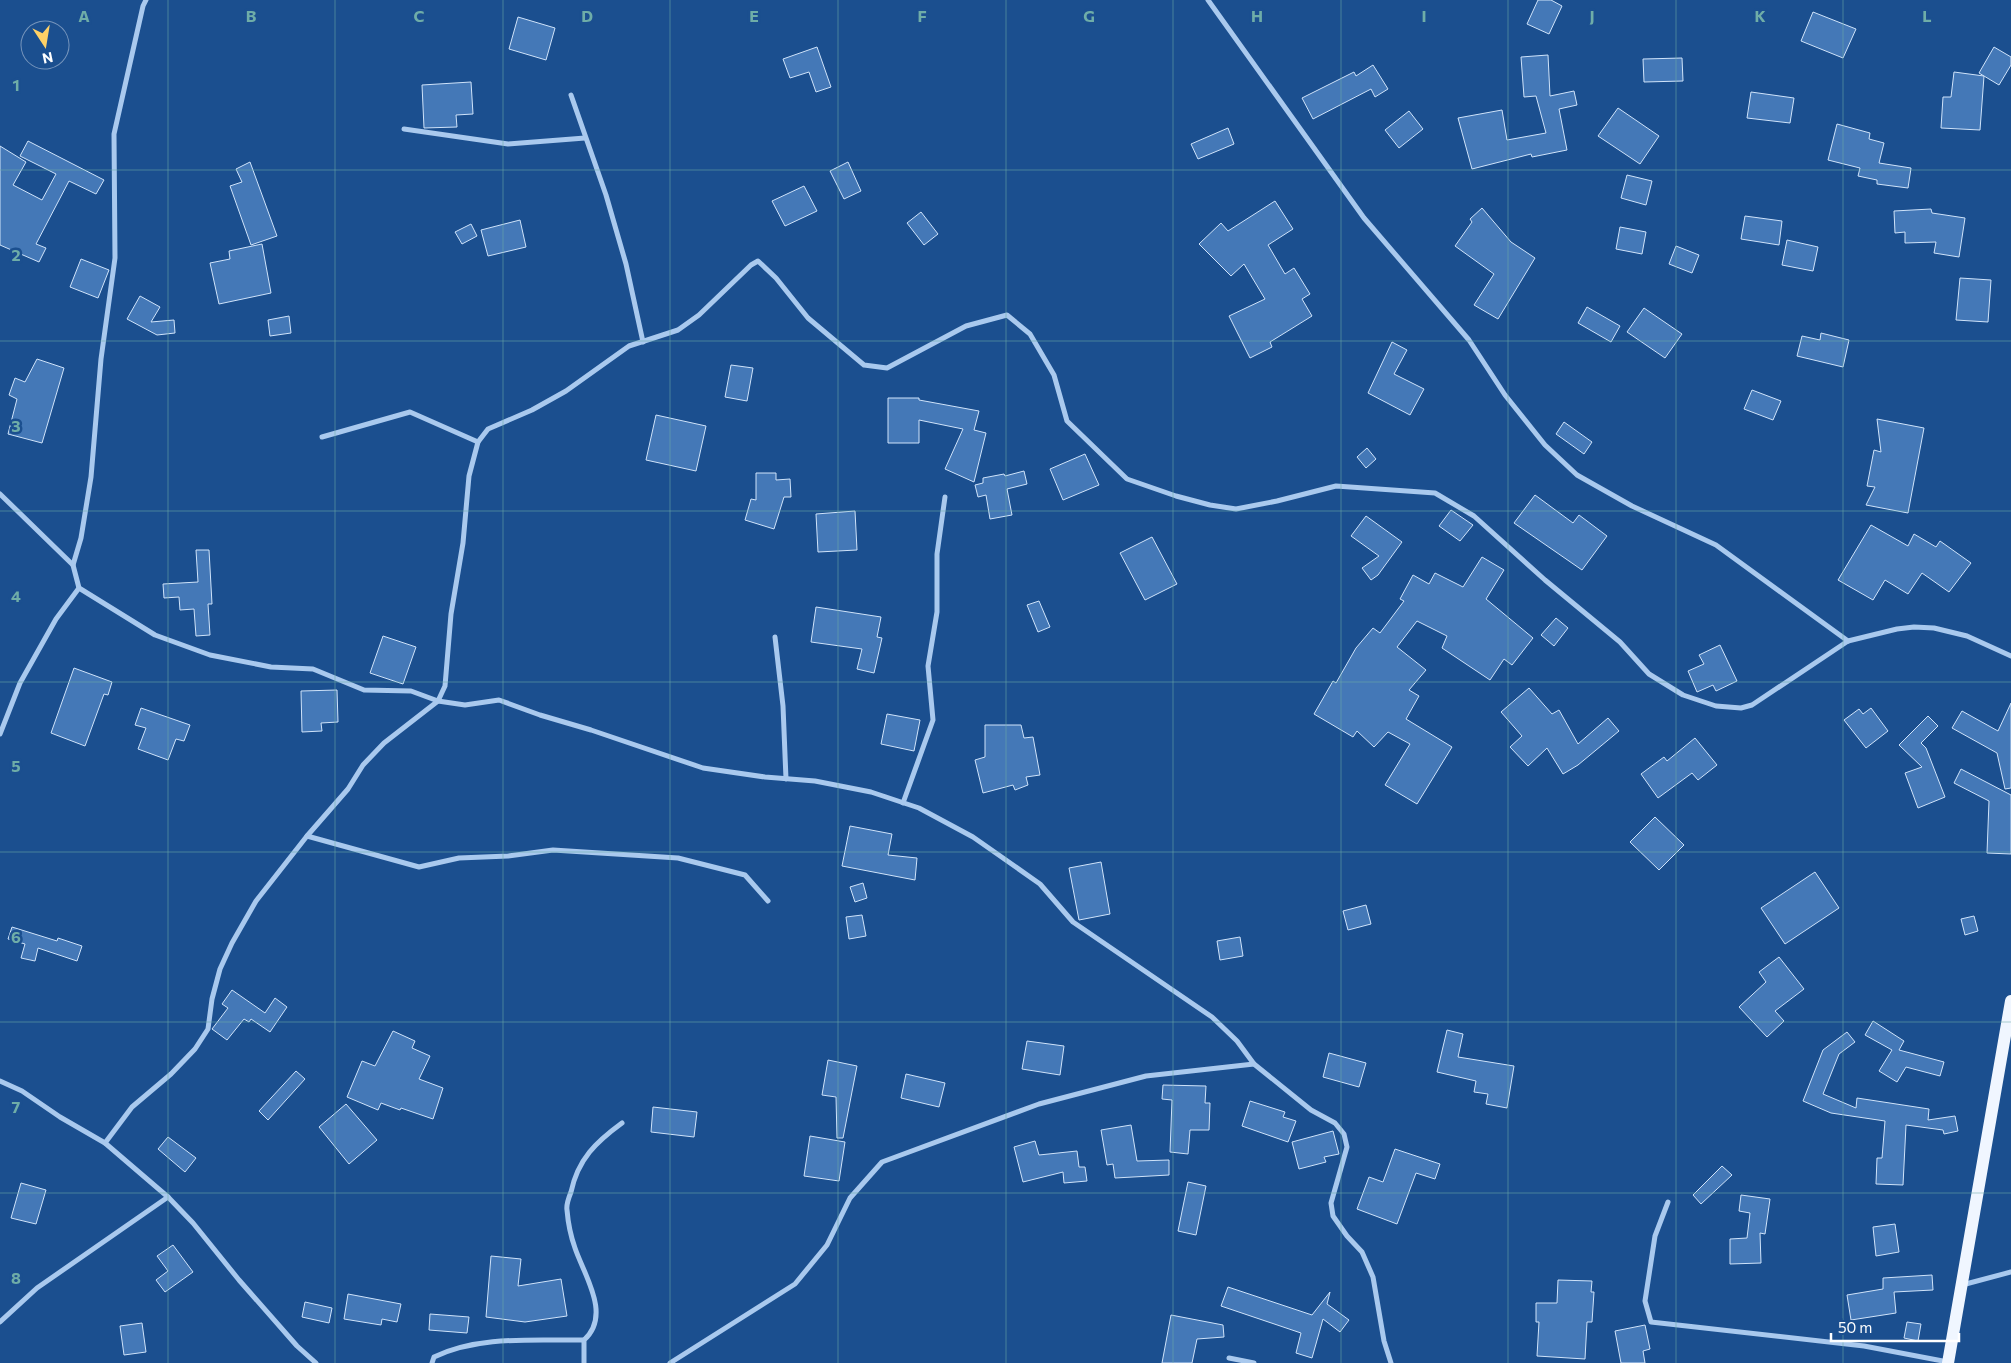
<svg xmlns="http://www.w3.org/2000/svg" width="2011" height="1363" viewBox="0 0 2011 1363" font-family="Commissioner,sans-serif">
<rect width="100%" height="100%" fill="#1b4f8f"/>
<!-- building -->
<g fill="#4478b7" stroke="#cfe3fa">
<polygon points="1538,0 1551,0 1562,6 1549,34 1527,24"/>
<polygon points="1813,12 1856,29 1843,58 1801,41"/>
<polygon points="518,17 555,28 546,60 509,49"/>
<polygon points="817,47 831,87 816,92 809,72 790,78 783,59"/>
<polygon points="1994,47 2011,57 2011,65 1999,85 1979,73"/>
<polygon points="1548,55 1550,96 1574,91 1577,105 1559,109 1567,150 1532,157 1531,154 1472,169 1458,118 1502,110 1507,140 1546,133 1536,96 1524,97 1521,57"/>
<polygon points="1682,58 1683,81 1644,82 1643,59"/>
<polygon points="1373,65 1388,89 1375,97 1371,89 1313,119 1302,98 1354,72 1356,76"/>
<polygon points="1954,72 1984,76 1980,130 1941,128 1943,97 1951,97"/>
<polygon points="471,82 473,114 456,115 457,127 424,128 422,85"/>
<polygon points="1751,92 1794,98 1790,123 1747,118"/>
<polygon points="1618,108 1659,136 1640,164 1598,136"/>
<polygon points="1409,111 1423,129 1399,148 1385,130"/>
<polygon points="1837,124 1870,133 1869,139 1884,143 1879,163 1911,168 1908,188 1877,184 1877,180 1858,176 1860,168 1828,160"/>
<polygon points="1228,128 1234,144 1198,159 1191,144"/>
<polygon points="28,141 104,180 96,194 69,181 36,244 46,248 39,262 0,245 0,146 26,162 13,185 42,200 56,174 20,156"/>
<polygon points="250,162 277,236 251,245 230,186 242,182 236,169"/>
<polygon points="848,162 861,191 844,199 830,171"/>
<polygon points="1627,175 1652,181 1646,205 1621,198"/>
<polygon points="804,186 817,211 785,226 772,201"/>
<polygon points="1275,201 1293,229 1268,245 1285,274 1294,268 1310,294 1302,299 1312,316 1270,342 1272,347 1250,358 1229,316 1265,299 1244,264 1231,276 1199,244 1221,223 1228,231"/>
<polygon points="1482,208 1511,242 1535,258 1498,319 1474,305 1494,274 1455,246 1472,222 1470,219"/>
<polygon points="1931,209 1932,213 1965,218 1959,257 1934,253 1936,242 1905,243 1905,232 1895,233 1894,211"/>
<polygon points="921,212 938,234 924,245 907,223"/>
<polygon points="1745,216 1782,221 1779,245 1741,239"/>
<polygon points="520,220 526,247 488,256 481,230"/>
<polygon points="471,224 477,236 462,244 455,232"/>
<polygon points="1620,227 1646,232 1642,254 1616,249"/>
<polygon points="1787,240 1818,247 1813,271 1782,265"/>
<polygon points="262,244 271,293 219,304 210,263 230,259 229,251"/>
<polygon points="1676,246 1699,255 1692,273 1669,264"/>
<polygon points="81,259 109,270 98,298 70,287"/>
<polygon points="1960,278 1991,280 1988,322 1956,320"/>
<polygon points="140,296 160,307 151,322 174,320 175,333 157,335 127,319"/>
<polygon points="1587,307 1620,326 1611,342 1578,323"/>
<polygon points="1644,308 1682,334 1665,358 1627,332"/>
<polygon points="289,316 291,333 270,336 268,320"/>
<polygon points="1821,333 1849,340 1843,367 1797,356 1802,336 1820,340"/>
<polygon points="1392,342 1407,350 1394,374 1424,389 1410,415 1368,393"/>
<polygon points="37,359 64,368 42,443 8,434 17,399 9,395 15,378 25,382"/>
<polygon points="731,365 753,368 747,401 725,397"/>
<polygon points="1752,390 1781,401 1773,420 1744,409"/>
<polygon points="888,398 919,398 919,400 979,411 974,430 986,433 974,482 945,469 963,429 919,420 919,443 888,443"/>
<polygon points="656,415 706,426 696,471 646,460"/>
<polygon points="1877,419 1924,428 1908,513 1866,505 1875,487 1867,486 1874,450 1881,452"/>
<polygon points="1564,422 1592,442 1584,454 1556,434"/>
<polygon points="1367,448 1376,459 1366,468 1357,457"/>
<polygon points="1085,454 1099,485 1063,500 1050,469"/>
<polygon points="1024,471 1027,484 1007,489 1012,515 990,519 986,495 978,497 975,485 983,483 983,478 1004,474 1005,476"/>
<polygon points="756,473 776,473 776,480 790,479 791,497 784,497 774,529 745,520 751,499 756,500"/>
<polygon points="1535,495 1573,523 1579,515 1607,536 1582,570 1514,523"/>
<polygon points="1451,510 1473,525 1460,541 1439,526"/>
<polygon points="855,511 857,550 818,552 816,514"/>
<polygon points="1366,516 1402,542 1378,575 1371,580 1362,568 1379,556 1351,536"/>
<polygon points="1871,525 1908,546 1914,534 1936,547 1940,541 1971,563 1949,592 1922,573 1908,594 1885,580 1873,600 1838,580"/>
<polygon points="1152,537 1177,584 1145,600 1120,553"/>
<polygon points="196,550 209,550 212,604 208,604 210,635 196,636 194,609 180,610 179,597 164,598 163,584 198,582"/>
<polygon points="1482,557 1504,570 1486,599 1533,638 1512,665 1504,659 1490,680 1442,648 1447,636 1417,621 1397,647 1426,670 1409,690 1419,696 1406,719 1452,747 1417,804 1385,785 1410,744 1388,732 1374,747 1357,731 1353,737 1314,714 1333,681 1336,683 1356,648 1373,628 1380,633 1404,601 1400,599 1413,575 1429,584 1435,573 1463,587"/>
<polygon points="1039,601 1050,627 1038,632 1027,605"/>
<polygon points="816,607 881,617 877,637 882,638 874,673 857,669 862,649 811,642"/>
<polygon points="1556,618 1568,628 1554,646 1541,635"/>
<polygon points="383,636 416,647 403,684 370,673"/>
<polygon points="1720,645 1737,681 1716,691 1713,685 1697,692 1688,671 1704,664 1699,655"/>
<polygon points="74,668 112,682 108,695 104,694 85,746 51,733"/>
<polygon points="1529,688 1552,714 1559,710 1578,744 1608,718 1619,731 1578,765 1563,774 1547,748 1528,766 1510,747 1522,736 1501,712"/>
<polygon points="337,690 338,722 321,723 322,731 302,732 301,691"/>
<polygon points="2011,703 2011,788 2005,789 1997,753 1952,728 1962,711 1998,731"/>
<polygon points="141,708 190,725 184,741 176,739 168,760 138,749 146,728 135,725"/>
<polygon points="1871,708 1888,731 1866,748 1844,720 1859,709 1863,714"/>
<polygon points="887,714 920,720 914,751 881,744"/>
<polygon points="1928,716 1938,726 1921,743 1926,748 1945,797 1918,808 1905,773 1922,767 1899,745"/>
<polygon points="985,725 1021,725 1024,738 1033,737 1040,775 1026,777 1028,785 1015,790 1013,785 983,793 975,760 985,757"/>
<polygon points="1695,738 1717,765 1698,780 1692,773 1658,798 1641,774 1664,757 1667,761"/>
<polygon points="1961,769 2011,795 2011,854 1987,853 1989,801 1954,783"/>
<polygon points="1655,817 1684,845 1659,870 1630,842"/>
<polygon points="850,826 892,834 888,855 917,858 915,880 842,866"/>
<polygon points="1101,862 1110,914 1079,920 1069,868"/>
<polygon points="1815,872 1839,908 1785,944 1761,908"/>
<polygon points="863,883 867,898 855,902 850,887"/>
<polygon points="1366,905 1371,924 1348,930 1343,911"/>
<polygon points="862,915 866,936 849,939 846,917"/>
<polygon points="1974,916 1978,931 1965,935 1961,919"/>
<polygon points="12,927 57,941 58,938 82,946 77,961 38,948 35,961 21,958 25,944 8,939"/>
<polygon points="1240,937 1243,956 1220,960 1217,941"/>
<polygon points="1779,957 1804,989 1775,1011 1784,1021 1767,1037 1739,1007 1766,982 1759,972"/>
<polygon points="232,990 265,1013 275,998 287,1007 270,1032 251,1019 249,1022 244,1019 227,1040 212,1029 228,1008 222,1004"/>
<polygon points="1873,1021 1904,1041 1899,1050 1944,1062 1940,1076 1906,1067 1897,1082 1879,1071 1892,1050 1865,1035"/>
<polygon points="1447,1030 1463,1034 1458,1057 1514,1066 1507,1108 1486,1104 1488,1094 1474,1092 1476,1081 1437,1072"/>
<polygon points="393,1031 415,1041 412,1048 430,1056 419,1079 443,1088 433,1119 401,1108 400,1110 381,1103 378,1110 347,1097 362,1061 375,1066"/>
<polygon points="1847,1032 1855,1042 1839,1054 1823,1094 1856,1108 1857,1098 1929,1109 1928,1120 1955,1116 1958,1131 1944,1134 1943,1130 1906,1125 1903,1185 1876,1184 1877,1158 1882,1158 1885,1121 1831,1113 1803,1101 1823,1050"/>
<polygon points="1027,1041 1064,1046 1060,1075 1022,1069"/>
<polygon points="1329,1053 1366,1063 1359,1087 1323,1077"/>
<polygon points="828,1060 857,1066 843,1138 837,1138 836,1097 822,1095"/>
<polygon points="296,1071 305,1079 268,1120 259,1111"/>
<polygon points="906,1074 945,1083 939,1107 901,1098"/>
<polygon points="1163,1085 1206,1086 1205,1103 1210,1103 1209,1130 1190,1130 1188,1154 1170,1152 1172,1100 1162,1099"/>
<polygon points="1250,1101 1285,1112 1283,1117 1296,1121 1288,1142 1242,1126"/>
<polygon points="346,1104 377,1140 349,1164 319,1127"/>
<polygon points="653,1107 697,1112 694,1137 651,1132"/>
<polygon points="1131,1125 1137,1161 1169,1160 1169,1175 1115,1178 1113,1164 1107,1165 1101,1130"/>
<polygon points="1333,1131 1339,1154 1324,1157 1326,1162 1299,1169 1292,1142"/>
<polygon points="810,1136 845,1142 839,1181 804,1176"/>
<polygon points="168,1137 196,1158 185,1172 158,1149"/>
<polygon points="1035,1141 1039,1155 1077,1151 1079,1167 1085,1167 1087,1181 1064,1183 1063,1172 1023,1182 1014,1147"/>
<polygon points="1395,1149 1440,1164 1435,1179 1416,1173 1397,1224 1357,1209 1369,1177 1383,1182"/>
<polygon points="1722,1166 1732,1175 1701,1204 1693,1195"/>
<polygon points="1188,1182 1206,1186 1196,1235 1178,1231"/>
<polygon points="21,1183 46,1190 36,1224 11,1218"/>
<polygon points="1741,1195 1770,1199 1765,1234 1760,1233 1761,1263 1730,1264 1730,1239 1747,1238 1750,1213 1739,1211"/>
<polygon points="1895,1224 1899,1252 1876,1256 1873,1227"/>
<polygon points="173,1245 193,1272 165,1292 156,1280 168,1271 157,1256"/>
<polygon points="491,1256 521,1259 518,1286 561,1279 567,1316 525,1322 486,1317"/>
<polygon points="1932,1275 1933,1290 1894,1292 1896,1313 1851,1320 1847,1295 1883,1289 1883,1278"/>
<polygon points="1558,1280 1592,1281 1591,1292 1594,1292 1592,1322 1587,1322 1585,1359 1537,1356 1539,1322 1536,1322 1536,1303 1557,1303"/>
<polygon points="1228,1287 1312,1315 1330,1292 1327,1304 1349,1320 1340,1332 1323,1319 1312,1358 1296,1353 1301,1333 1221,1306"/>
<polygon points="348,1294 401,1304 397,1322 382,1319 381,1325 344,1319"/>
<polygon points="305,1302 332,1308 329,1323 302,1317"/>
<polygon points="430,1314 469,1317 467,1333 429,1330"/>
<polygon points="1171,1315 1223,1325 1224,1337 1197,1339 1192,1363 1162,1363"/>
<polygon points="1907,1322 1921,1324 1918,1341 1904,1338"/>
<polygon points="142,1323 146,1352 124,1355 120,1326"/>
<polygon points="1645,1325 1650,1349 1643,1351 1645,1363 1621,1363 1615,1331"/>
</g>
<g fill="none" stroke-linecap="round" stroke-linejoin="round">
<!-- minor -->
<g stroke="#a9c9ee" stroke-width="5">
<polyline points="146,0 143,6 114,134 115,258 101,359 91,477 81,538 73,565 79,588 155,635 210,655 271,667 313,669 364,690 411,691 438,701 445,686 451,614 463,543 469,476 478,442 488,429 532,410 566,391 629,346 678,330 699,315 751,265 758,261 776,278 808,318 864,365 887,368 966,326 1007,315 1030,334 1054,375 1067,421 1127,479 1176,496 1210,505 1236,509 1277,501 1336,486 1435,493 1474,516 1545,580 1620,642 1649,674 1683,695 1716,706 1741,708 1752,705 1848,641 1897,629 1914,627 1934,628 1967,636 2011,656"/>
<polyline points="1208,0 1364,218 1469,340 1505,395 1545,445 1577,475 1632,506 1716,545 1848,641"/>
<polyline points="571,95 606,195 626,264 643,342"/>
<polyline points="404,129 508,144 585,138"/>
<polyline points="322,437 410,412 478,442"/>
<polyline points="0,494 73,565"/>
<polyline points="775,637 783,706 786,779"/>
<polyline points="0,734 20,683 56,619 79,588"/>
<polyline points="903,803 933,720 928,666 937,612 937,554 945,497"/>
<polyline points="307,836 419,867 459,858 508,856 553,850 678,858 745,875 768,901"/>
<polyline points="0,1081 22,1091 60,1117 105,1143 168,1197 193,1223 239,1280 297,1346 316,1363"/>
<polyline points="105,1143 132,1107 171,1074 195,1049 208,1029 212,999 220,969 232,943 256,901 307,836 348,789 363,765 384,743 438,701 465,705 499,700 540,715 591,730 703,768 765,777 815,781 871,792 919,808 973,837 1040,884 1073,922 1212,1017 1237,1041 1254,1064 1311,1110 1335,1123 1344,1134 1347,1147 1331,1203 1333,1216 1347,1236 1362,1252 1373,1277 1384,1341 1391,1363"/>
<polyline points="1668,1202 1655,1236 1645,1301 1651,1322 1864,1346 1948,1362"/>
<polyline points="1962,1285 2011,1272"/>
<polyline points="0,1322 37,1288 168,1197"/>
<polyline points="1229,1358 1254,1363"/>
<path d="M 432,1363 L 434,1357 C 480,1335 535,1341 584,1340"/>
<path d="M 584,1363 L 584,1340 C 612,1315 584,1275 575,1248 C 571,1237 568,1222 567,1210 C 566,1205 569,1197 571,1192 C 578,1159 596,1142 622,1123"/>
<polyline points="670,1363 795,1284 827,1245 850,1198 882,1162 1039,1104 1146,1076 1254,1064"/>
</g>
<!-- primary -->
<polyline stroke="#f0f6ff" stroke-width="12" points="1948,1363 2011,1001"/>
</g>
<!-- grid -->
<path fill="none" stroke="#6fada8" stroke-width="1" stroke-opacity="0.55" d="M 168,0 L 168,1363M 335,0 L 335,1363M 503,0 L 503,1363M 670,0 L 670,1363M 838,0 L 838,1363M 1006,0 L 1006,1363M 1173,0 L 1173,1363M 1341,0 L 1341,1363M 1508,0 L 1508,1363M 1676,0 L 1676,1363M 1843,0 L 1843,1363M 0,170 L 2011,170M 0,341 L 2011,341M 0,511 L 2011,511M 0,682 L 2011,682M 0,852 L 2011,852M 0,1022 L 2011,1022M 0,1193 L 2011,1193"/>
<g font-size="16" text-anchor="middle" font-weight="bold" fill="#6fada8" stroke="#1b4f8f" stroke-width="5" stroke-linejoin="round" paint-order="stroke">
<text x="84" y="22">A</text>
<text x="251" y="22">B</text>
<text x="419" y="22">C</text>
<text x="587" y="22">D</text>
<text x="754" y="22">E</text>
<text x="922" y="22">F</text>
<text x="1089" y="22">G</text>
<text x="1257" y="22">H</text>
<text x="1424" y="22">I</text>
<text x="1592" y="22">J</text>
<text x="1760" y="22">K</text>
<text x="1927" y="22">L</text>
<text x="16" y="91">1</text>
<text x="16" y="261">2</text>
<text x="16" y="432">3</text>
<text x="16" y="602">4</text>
<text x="16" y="772">5</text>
<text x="16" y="943">6</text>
<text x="16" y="1113">7</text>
<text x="16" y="1284">8</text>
</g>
<!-- north arrow -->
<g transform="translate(45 45) rotate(168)"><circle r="24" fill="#1b4f8f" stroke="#7695bc"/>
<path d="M0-4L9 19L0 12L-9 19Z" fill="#ffd166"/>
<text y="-8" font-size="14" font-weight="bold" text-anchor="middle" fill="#ffffff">N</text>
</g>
<!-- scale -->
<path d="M1831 1333v8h128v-8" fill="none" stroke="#ffffff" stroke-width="2.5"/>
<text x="1838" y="1333" font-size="15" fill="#ffffff" stroke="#1b4f8f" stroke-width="4" paint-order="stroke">50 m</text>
</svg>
